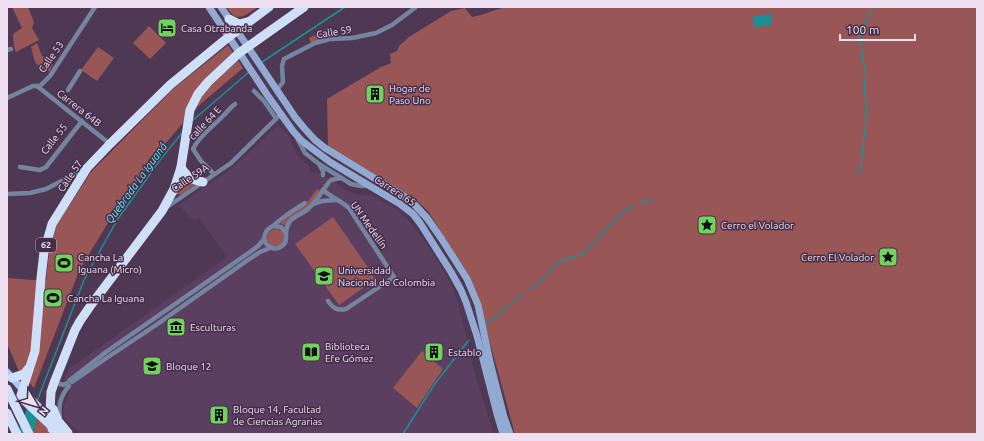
<svg xmlns="http://www.w3.org/2000/svg" width="984" height="441" viewBox="0 0 984 441" font-family="Ubuntu,sans-serif">
<rect width="100%" height="100%" fill="#4f3854"/>
<!-- built -->
<polygon fill="#5b3f61" points="278,125 289,136 292,145 299,157 309,166 309,173 318,172 352,193 360,195 371,195 398,210 411,223 430,249 451,283 458,303 475,374 494,434 82,434 68,422 64,417 63,412 64,407 71,388 65,380 66,376 69,369 227,257 199,218 194,221 179,205 235,166"/>
<!-- green -->
<g fill="#985656">
<polygon points="12,7 28,7 34,22 32,28 39,40 16,52 14,46 13,34 22,28"/>
<path d="M 227,7 L 258,7 C 251,11 241,21 233,15 C 231,14 229,10 227,7 Z"/>
<path d="M 507,7 L 977,7 L 977,434 L 515,434 L 484,321 L 465,270 L 445,238 L 428,211 L 415,199 L 328,147 L 327,99 L 381,67 L 391,63 L 390,54 L 397,51 L 399,46 L 409,37 L 451,11 L 465,8 L 472,17 C 484,15 495,9 507,7 Z"/>
<polygon points="149,26 166,43 150,59 133,43"/>
<polygon points="325,30 328,38 311,43 309,38"/>
<polygon points="37,43 42,56 54,59 50,71 40,71 38,68 39,66 35,62 31,47"/>
<polygon points="228,45 243,68 196,108 158,152 109,221 79,271 34,388 19,371 7,344 7,278 46,281 49,253 56,226 91,172 173,89"/>
<polygon points="98,47 114,58 97,81 81,70"/>
<polygon points="183,176 197,183 181,195 178,194 175,195 182,182"/>
<polygon points="317,189 320,191 309,207 286,226 280,223 306,204"/>
<polygon points="333,217 376,279 339,305 295,244"/>
<circle cx="276" cy="238" r="9"/>
<polygon points="422,351 443,369 417,408 393,388"/>
<polygon points="37,418 49,430 50,434 33,434"/>
</g>
<!-- water -->
<g fill="#1c8f95">
<polygon points="771,14 772,25 754,27 753,16"/>
<polygon points="27,408 37,418 33,434 18,434"/>
</g>
<g fill="none" stroke-linecap="round" stroke-linejoin="round">
<!-- stream -->
<g stroke="#1c8f95" stroke-width="1.5">
<polyline points="262,62 345,7"/>
<polyline points="192,121 249,72"/>
<polyline points="858,174 861,167 867,109 864,89 866,72 863,61 860,37 872,7"/>
<polyline points="640,203 653,199"/>
<polyline points="529,290 540,282 556,264 565,259 583,254 622,213 633,206"/>
<polyline points="486,325 510,304 524,294"/>
<polyline points="37,401 84,280 117,220 163,156 183,132"/>
<polyline points="403,434 434,385 461,350 469,340"/>
</g>
<!-- street -->
<g stroke="#76859f" stroke-width="4.5">
<polyline points="7,50 11,49"/>
<polyline points="37,86 110,144"/>
<polyline points="68,90 80,71"/>
<polyline points="277,90 283,82 282,66 284,59 315,43 330,39 352,38 376,33 392,25 416,7"/>
<polyline points="254,91 264,101 275,117"/>
<polyline points="7,98 33,86 40,86 50,76 95,7"/>
<polyline points="297,138 305,153 319,164 351,184 361,186 368,186"/>
<polyline points="320,166 323,171 323,175"/>
<polyline points="20,167 40,170 46,167 82,121"/>
<path d="M 213,173 L 201,161 L 193,149 C 199,136 212,127 221,118 C 226,113 230,108 235,104"/>
<polyline points="331,180 341,178"/>
<path d="M 323,190 C 331,197 341,201 349,208 L 394,277 L 346,309 C 337,311 333,308 328,301"/>
<polyline points="7,194 30,193 46,189 85,169"/>
<path d="M 305,203 C 297,208 288,214 280,220 C 277,222 275,225 273,226 C 270,228 268,228 266,232 C 260,242 272,254 282,246 C 287,242 286,238 286,233 C 286,229 288,224 290,221 C 296,215 305,213 310,207 C 317,200 323,190 329,182"/>
<polyline points="313,204 322,201 337,200"/>
<polyline points="167,207 231,163 281,114"/>
<polyline points="273,226 281,227 286,233"/>
<polyline points="57,379 57,382 60,384 64,385 67,383"/>
<polyline points="70,380 106,352 250,252 258,246 264,239"/>
<polyline points="72,382 105,359 156,325 245,262 260,252 270,248"/>
<path d="M 60,417 C 58,406 61,395 69,386"/>
</g>
<!-- secondary -->
<g stroke="#92aad2" stroke-width="7">
<polyline points="209,7 268,96 293,131 302,141 330,162 400,204 413,214 420,223 451,272 461,290 466,302 477,336 497,414 503,434"/>
<polyline points="221,7 295,117 304,128 315,140 325,148 374,178 405,197 413,203 427,218 441,238 467,279 478,305 490,362 504,417 510,434"/>
</g>
<!-- primary -->
<polyline stroke="#a7c6fa" stroke-width="7" points="7,372 29,397 52,419"/>
<!-- highway -->
<g stroke="#d0dff8" stroke-width="9">
<polyline points="229,19 239,24 247,22"/>
<path d="M 181,167 C 187,177 192,180 203,182"/>
<polyline points="12,378 24,374 28,369"/>
<polyline points="7,389 29,434"/>
<polyline points="53,409 58,421 68,433"/>
<polyline points="7,413 17,434"/>
<polyline points="52,429 50,410 51,392 54,383 75,330 80,321 91,305 162,211 174,189 181,167 190,110 198,94 208,82 239,53 304,7"/>
<polyline points="60,434 25,401 21,395 35,351 41,278 44,252 52,224 87,168 110,144 170,85 226,39 269,7"/>
</g>
</g>
<!-- icons -->
<defs>
<g id="hotel-square" transform="scale(1)"><rect x="-9" y="-9" width="18" height="18" rx="4" fill="#71d25e" stroke="#452e49"/><path d="M-6-4.5h1.5V1H6V5H4.5V3h-9V5H-6ZM-4 0a1.8 1.8 0 1 1 3.6 0ZM.5 0V-2.5h3Q6-2.5 6 0Z" fill="#111"/></g>
<g id="building-square" transform="scale(1)"><rect x="-9" y="-9" width="18" height="18" rx="4" fill="#71d25e" stroke="#452e49"/><path d="M-4-6H4V6H1V3H-1V6H-4ZM-2.5-4.3h1.7v1.8h-1.7ZM.8-4.3h1.7v1.8H.8ZM-2.5-1h1.7V.8h-1.7ZM.8-1h1.7V.8H.8Z" fill="#111"/></g>
<g id="sight-square" transform="scale(1)"><rect x="-9" y="-9" width="18" height="18" rx="4" fill="#71d25e" stroke="#452e49"/><path d="M0-6L1.8-2.2L6-1.7L2.9 1.2L3.7 5.4L0 3.3L-3.7 5.4L-2.9 1.2L-6-1.7L-1.8-2.2Z" fill="#111"/></g>
<g id="stadium-square" transform="scale(1)"><rect x="-9" y="-9" width="18" height="18" rx="4" fill="#71d25e" stroke="#452e49"/><path d="M0-5a6.5 5 0 1 0 0 10a6.5 5 0 1 0 0-10ZM-3.5-1.8h7v3.6h-7Z" fill="#111"/></g>
<g id="university-square" transform="scale(1)"><rect x="-9" y="-9" width="18" height="18" rx="4" fill="#71d25e" stroke="#452e49"/><path d="M0-5L7-2L0 1L-7-2ZM-4 1L0 2.5L4 1V4Q0 6-4 4Z" fill="#111"/></g>
<g id="museum-square" transform="scale(1)"><rect x="-9" y="-9" width="18" height="18" rx="4" fill="#71d25e" stroke="#452e49"/><path d="M0-6L6-3V-2H-6V-3ZM-5-1h2V3h-2ZM-1-1h2V3h-2ZM3-1h2V3H3ZM-6 4H6V6H-6Z" fill="#111"/></g>
<g id="library-square" transform="scale(1)"><rect x="-9" y="-9" width="18" height="18" rx="4" fill="#71d25e" stroke="#452e49"/><path d="M-6-4Q-3-5.5-.7-3.5V5Q-3 3-6 4ZM6-4Q3-5.5 .7-3.5V5Q3 3 6 4Z" fill="#111"/></g>
</defs>
<g fill-rule="evenodd">
<use href="#hotel-square" x="167" y="28"/>
<use href="#building-square" x="375" y="94"/>
<use href="#sight-square" x="707" y="225"/>
<use href="#sight-square" x="888" y="257"/>
<use href="#stadium-square" x="64" y="263"/>
<use href="#university-square" x="324" y="276"/>
<use href="#stadium-square" x="53" y="298"/>
<use href="#museum-square" x="176" y="327"/>
<use href="#library-square" x="311" y="352"/>
<use href="#building-square" x="434" y="352"/>
<use href="#university-square" x="152" y="366"/>
<use href="#building-square" x="219" y="415"/>
</g>
<g text-anchor="middle" dominant-baseline="central" stroke-width="3" stroke-linejoin="round" paint-order="stroke">
<!-- shield labels -->
<rect fill="#452e49" stroke="#bbaabf" stroke-width="1" x="36" y="238" width="20" height="14" rx="3"/>
<g font-size="9" font-weight="bold" fill="#eedff1">
<text x="46" y="245">62</text>
</g>
<!-- poi labels -->
<g font-size="10" fill="#eedff1" stroke="#452e49" text-anchor="start">
<text x="181" y="28">Casa Otrabanda</text>
<text x="389" y="88">Hogar de<tspan x="389" dy="12">Paso Uno</tspan></text>
<text x="721" y="225">Cerro el Volador</text>
<text x="78" y="257">Cancha La<tspan x="78" dy="12">Iguana (Micro)</tspan></text>
<text x="874" y="257" text-anchor="end">Cerro El Volador</text>
<text x="338" y="270">Universidad<tspan x="338" dy="12">Nacional de Colombia</tspan></text>
<text x="67" y="298">Cancha La Iguana</text>
<text x="190" y="327">Esculturas</text>
<text x="325" y="346">Biblioteca<tspan x="325" dy="12">Efe Gómez</tspan></text>
<text x="448" y="352">Establo</text>
<text x="166" y="366">Bloque 12</text>
<text x="233" y="409">Bloque 14, Facultad<tspan x="233" dy="12">de Ciencias Agrarias</tspan></text>
</g>
<!-- street labels -->
<g font-size="10" fill="#eedff1" stroke="#452e49">
<text transform="translate(334 32) rotate(-9)">Calle 59</text>
<text transform="translate(51 57) rotate(-55)">Calle 53</text>
<text transform="translate(79 108) rotate(38)">Carrera 64B</text>
<text transform="translate(205 123) rotate(-47)">calle 64 E</text>
<text transform="translate(54 139) rotate(-52)">Calle 55</text>
<text transform="translate(70 176) rotate(-56)">Calle 57</text>
<text transform="translate(190 178) rotate(-34)">Calle 59A</text>
<text transform="translate(395 191) rotate(33)">Carrera 65</text>
<text transform="translate(369 225) rotate(55)">UN Medellín</text>
</g>
<!-- water labels -->
<g font-size="11" font-style="italic" fill="#5ef2fb" stroke="#452e49">
<text transform="translate(136 183) rotate(-54)">Quebrada La Iguaná</text>
</g>
</g>
<!-- border -->
<rect width="984" height="441" fill="none" stroke="#eedff1" stroke-width="16"/>
<!-- north arrow -->
<g transform="translate(36 405) rotate(128)" stroke="#452e49" stroke-width="3" paint-order="stroke">
<path d="M0-3L7 15L0 10L-7 15Z" fill="#eedff1"/>
<text y="-6" font-size="11" font-weight="bold" text-anchor="middle" fill="#eedff1">N</text>
</g>
<!-- scale -->
<path d="M840 34v6h75v-6" fill="none" stroke="#eedff1" stroke-width="2"/>
<text x="846" y="34" font-size="12" fill="#eedff1" stroke="#452e49" stroke-width="3" paint-order="stroke">100 m</text>
</svg>
